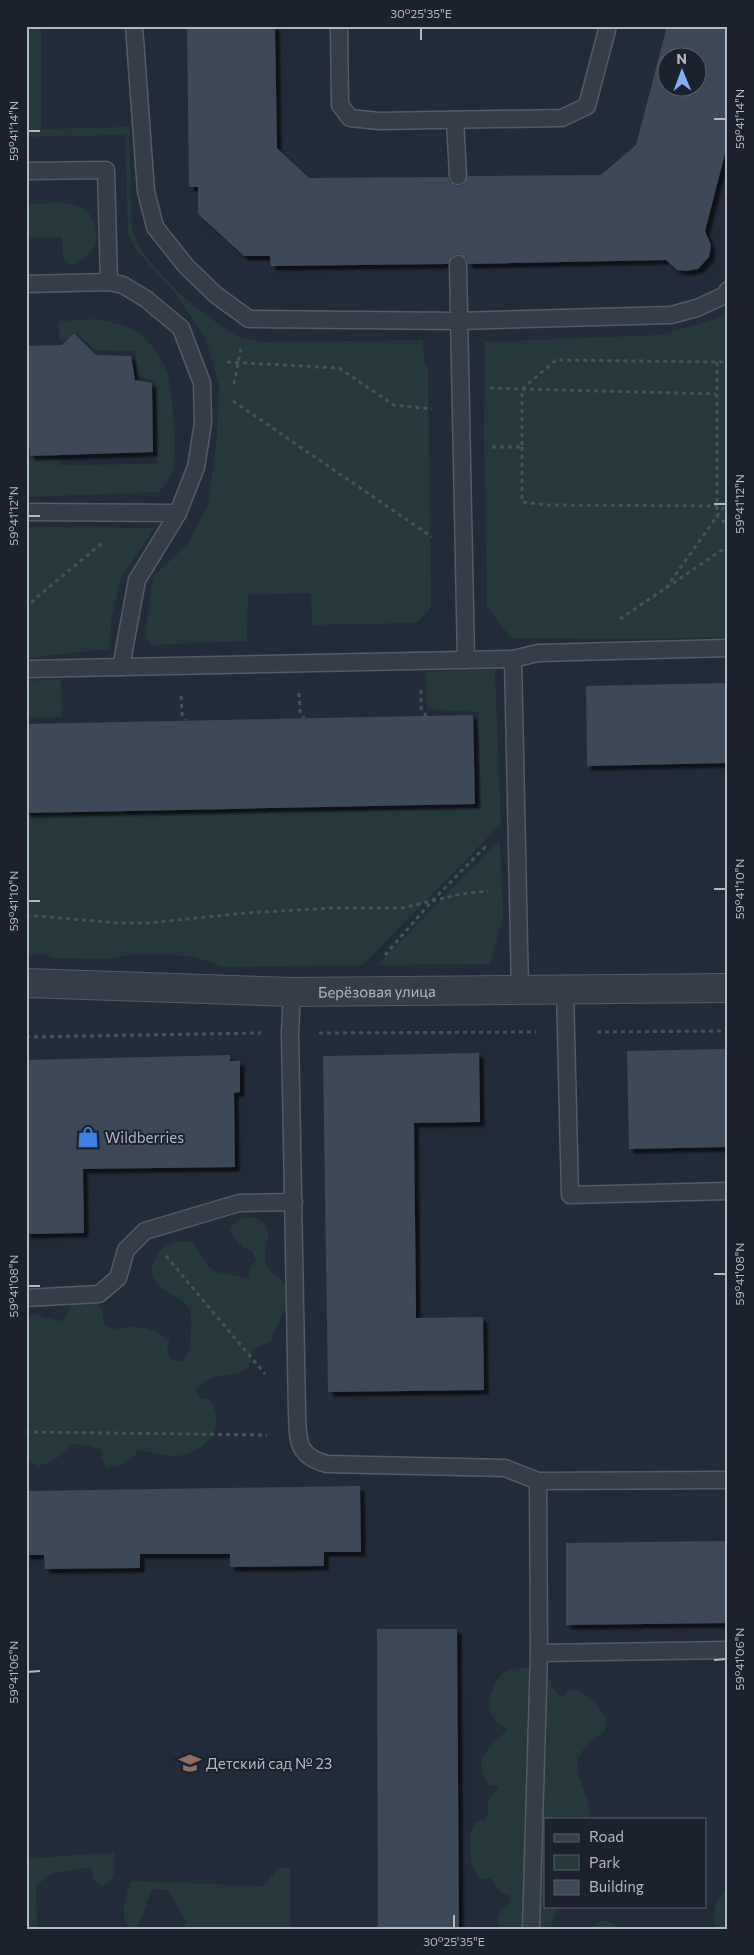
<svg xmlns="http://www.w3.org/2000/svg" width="754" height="1955" viewBox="0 0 754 1955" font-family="Commissioner,sans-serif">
<defs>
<filter id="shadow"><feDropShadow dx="4.5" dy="4.5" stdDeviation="1" flood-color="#0009"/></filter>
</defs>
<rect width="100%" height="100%" fill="#222b39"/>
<!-- green -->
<g fill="#25383b">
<path d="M 26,26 L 41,26 L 41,129 L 129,127 L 132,230 C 146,270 202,315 237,336 C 244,340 254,340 263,342 L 423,340 L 425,366 L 428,366 L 431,606 L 427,613 L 416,623 L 312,625 L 311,593 L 248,595 L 247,641 L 152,645 L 145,637 L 153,577 L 188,543 L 208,505 L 217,438 L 219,385 L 205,337 L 173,291 L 135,249 L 128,233 L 125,135 L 26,137 Z"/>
<path d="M 26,204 C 43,204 62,201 78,206 C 97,212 102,242 88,256 C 83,260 77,263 71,266 L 63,258 L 62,237 L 26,237 Z"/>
<polygon points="728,313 728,637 647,639 511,638 487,606 484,436 485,342 658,335 710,321"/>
<path d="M 98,319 C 112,323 130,325 142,335 C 152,344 160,356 166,369 C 173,384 176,448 174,465 C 172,476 166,484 159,492 L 26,497 L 26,458 L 59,458 L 60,465 L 157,464 L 155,381 L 137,376 L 135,351 L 95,350 L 75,332 L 65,341 L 59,341 L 59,321 Z"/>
<polygon points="34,527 155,528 121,577 112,616 109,649 26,658 26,528"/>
<polygon points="495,669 501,824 363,965 223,967 192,956 132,954 110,959 55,958 42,954 26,957 26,815 481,808 478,712 427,709 426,672"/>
<polygon points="61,679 62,717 26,718 26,681"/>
<polygon points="500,840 503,917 490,964 377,965"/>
<path d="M 250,1217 C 284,1224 259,1247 266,1264 C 271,1276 289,1280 289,1294 C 289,1310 274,1325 272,1341 L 253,1349 L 249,1368 C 230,1379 210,1371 195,1390 L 200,1398 L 209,1399 C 228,1425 206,1453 177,1456 C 166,1457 152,1451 138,1451 C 129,1463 121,1467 106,1468 L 102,1459 L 101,1450 L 90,1446 L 71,1444 C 62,1456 53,1462 39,1466 L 30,1462 L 26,1457 L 26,1316 C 41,1312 48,1320 62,1321 L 68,1313 L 71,1303 C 93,1299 103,1298 104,1324 L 113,1329 C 136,1325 150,1326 170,1340 L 167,1349 L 170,1359 L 181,1362 C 183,1359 187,1356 188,1353 C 191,1346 193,1313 189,1308 C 177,1290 135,1288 159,1253 C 167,1241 179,1241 193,1242 L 209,1267 L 217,1272 L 248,1278 L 250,1268 L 256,1260 L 252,1251 L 243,1248 L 230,1232 C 233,1221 239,1218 250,1217 Z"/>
<path d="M 528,1668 C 544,1671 551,1676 555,1692 L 563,1697 L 570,1690 L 579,1690 L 594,1702 L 606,1718 L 605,1731 C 598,1737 590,1742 584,1749 C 566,1769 594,1797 589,1818 L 545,1819 L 545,1906 L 556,1906 L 556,1913 L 550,1929 L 500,1929 L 497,1919 L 501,1910 L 509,1905 L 511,1895 L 501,1893 L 490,1878 L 480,1879 C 468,1863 466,1838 476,1822 L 485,1820 L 488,1811 L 488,1801 L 499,1786 L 489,1785 C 470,1758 491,1747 507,1730 C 501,1726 496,1723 492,1716 C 485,1704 495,1675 508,1670 C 514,1668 522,1668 528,1668 Z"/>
<polygon points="115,1852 114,1872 110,1883 101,1886 93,1879 91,1867 54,1873 36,1885 37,1929 26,1929 26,1859"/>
<path d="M 279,1868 L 290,1868 L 290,1929 L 179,1929 L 187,1922 L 167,1890 L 152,1889 L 137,1929 L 130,1929 C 118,1913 126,1898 131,1881 L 263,1886 Z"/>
<path d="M 728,1890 L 728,1929 L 715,1929 C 715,1913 712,1900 728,1890 Z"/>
<polygon points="600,1921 609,1921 619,1929 591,1929"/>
</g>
<!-- building -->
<g fill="#3e4958" fill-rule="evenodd" filter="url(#shadow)">
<path d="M 187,26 L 275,26 L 277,148 L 309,178 L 448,177 L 450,182 L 458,186 L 464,184 L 468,176 L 601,175 L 636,145 L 667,26 L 728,26 L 728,142 L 705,231 L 711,245 L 709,257 L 698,269 L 686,271 L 677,270 L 666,260 L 468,264 L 466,258 L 458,254 L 452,256 L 448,264 L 271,266 L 270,256 L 244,256 L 198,214 L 198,187 L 189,187 ZM 666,58 L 696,58 L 696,88 L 666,88 Z"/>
<polygon points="74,333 96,355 131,356 135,380 152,383 153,452 30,456 29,444 26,444 26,346 62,345"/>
<polygon points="728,683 728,763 587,766 586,686"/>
<polygon points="473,715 475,804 26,813 26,724"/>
<polygon points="728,1049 728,1147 629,1149 627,1051"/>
<polygon points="479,1053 480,1122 414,1123 416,1318 483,1317 484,1390 328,1392 323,1056"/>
<polygon points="230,1055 230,1061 240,1061 240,1092 234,1093 235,1167 83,1169 84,1233 26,1234 26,1060"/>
<polygon points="360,1486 361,1552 324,1552 324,1566 230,1567 230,1554 140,1554 140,1568 45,1569 44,1555 26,1555 26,1491"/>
<polygon points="728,1541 728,1623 566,1625 566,1543"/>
<polygon points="377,1629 457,1629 459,1929 378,1929"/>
</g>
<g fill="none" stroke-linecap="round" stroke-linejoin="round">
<!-- lane casing -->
<g stroke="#535b67" stroke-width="19">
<g id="lane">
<polyline points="134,26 146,191 155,227 186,266 216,295 249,319 459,321 671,315 697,308 725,295 728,290"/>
<polyline points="339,26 340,105 350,118 379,121 562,118 587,106 608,26"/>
<polyline points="455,120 458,176"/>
<polyline points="26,171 106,170 109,282"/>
<polyline points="458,264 466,660"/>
<polyline points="26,284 109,282 123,285 146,299 181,328 202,383 203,423 196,467 178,513 26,512"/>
<polyline points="513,659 520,991"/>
<polyline points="121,667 137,580 178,513"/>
<polyline points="26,669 513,659 538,653 728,648"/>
<polyline points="565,990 570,1195 728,1191"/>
<path d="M 292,992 L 290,1033 L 297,1412 C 298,1440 296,1456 327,1464 L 505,1468 L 538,1481"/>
<polyline points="26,1298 99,1294 118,1278 126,1250 145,1231 239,1203 294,1202"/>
<polyline points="539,1653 728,1650"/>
<polyline points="531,1929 539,1653 538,1481 728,1480"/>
</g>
</g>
<!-- street casing -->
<g stroke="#535b67" stroke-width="30">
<g id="street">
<path id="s1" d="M 26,983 L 292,992 L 728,988"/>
</g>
</g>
<!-- path -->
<g stroke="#415457" stroke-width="3" stroke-dasharray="4 4" stroke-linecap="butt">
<polyline points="227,362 339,368 394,405 432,409"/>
<polyline points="717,362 717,516 728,525"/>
<polyline points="234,384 241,348"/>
<polyline points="490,388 522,389 556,360 717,362 724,362 728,359"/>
<polyline points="233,401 432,537"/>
<polyline points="492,447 522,447 522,389 716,394"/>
<polyline points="522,447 522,502 548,505 718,506"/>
<polyline points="666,588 728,501"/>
<polyline points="26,609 36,598 102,543"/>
<polyline points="620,619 728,546"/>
<polyline points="421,690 421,708 426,716"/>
<polyline points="299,693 300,711 304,718"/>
<polyline points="181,696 182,714 186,720"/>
<polyline points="26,915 117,923 149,923 245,913 333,908 402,908 461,894 488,891"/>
<polyline points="385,955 432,901 486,846"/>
<polyline points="597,1032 728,1031"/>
<polyline points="319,1033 536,1032"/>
<polyline points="26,1037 261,1033"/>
<polyline points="166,1256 265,1374"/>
<polyline points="26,1432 267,1435"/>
</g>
<!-- lane -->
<use href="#lane" stroke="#353d49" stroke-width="16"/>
<!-- street -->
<use href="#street" stroke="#353d49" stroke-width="28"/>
</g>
<!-- ticks -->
<path fill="none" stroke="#b0b8c5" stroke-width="2" d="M 421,28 L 421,40M 714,119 L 726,119M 28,131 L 40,131M 714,504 L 726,504M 28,516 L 40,516M 714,889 L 726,889M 28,901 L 40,901M 714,1274 L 726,1274M 28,1286 L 40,1286M 714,1660 L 726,1659M 28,1672 L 40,1671M 454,1915 L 454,1928"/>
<!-- icons -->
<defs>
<g id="shop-bare" transform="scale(1.725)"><path d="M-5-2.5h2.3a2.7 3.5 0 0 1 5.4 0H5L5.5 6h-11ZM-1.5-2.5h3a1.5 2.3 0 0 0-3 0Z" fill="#3f7fe0" stroke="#1b222e" stroke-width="2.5" paint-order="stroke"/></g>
<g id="school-bare" transform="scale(1.725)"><path d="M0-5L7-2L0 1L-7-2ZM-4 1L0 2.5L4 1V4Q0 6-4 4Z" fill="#8d6e63" stroke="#1b222e" stroke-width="2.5" paint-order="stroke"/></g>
</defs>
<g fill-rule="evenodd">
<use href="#shop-bare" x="88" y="1137"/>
<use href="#school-bare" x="190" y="1763"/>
</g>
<g text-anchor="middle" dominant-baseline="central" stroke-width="4" stroke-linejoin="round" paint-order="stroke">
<!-- street labels -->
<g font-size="15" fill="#b0b8c5" stroke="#1b222e">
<text stroke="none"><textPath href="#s1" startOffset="351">Берёзовая улица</textPath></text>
</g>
<!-- poi labels -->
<g font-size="15" fill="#b0b8c5" stroke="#1b222e" text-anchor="start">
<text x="105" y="1137">Wildberries</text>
<text x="206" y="1763">Детский сад № 23</text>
</g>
</g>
<!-- border -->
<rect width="754" height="1955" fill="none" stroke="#1b222e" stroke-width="55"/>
<!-- legend -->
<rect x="544" y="1818" width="162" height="90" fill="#1b222e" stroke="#575e6a"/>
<rect x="554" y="1834" width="25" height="8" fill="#353d49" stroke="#575e6a"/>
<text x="589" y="1842" font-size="15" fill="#b0b8c5">Road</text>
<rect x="554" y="1855" width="25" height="15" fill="#25383b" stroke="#575e6a"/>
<text x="589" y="1868" font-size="15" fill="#b0b8c5">Park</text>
<rect x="554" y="1880" width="25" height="15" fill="#3e4958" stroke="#575e6a"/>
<text x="589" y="1892" font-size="15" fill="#b0b8c5">Building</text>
<!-- north arrow -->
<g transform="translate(682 72) rotate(359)"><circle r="24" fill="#1b222e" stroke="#575e6a"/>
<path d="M0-4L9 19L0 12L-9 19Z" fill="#86adf5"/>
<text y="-8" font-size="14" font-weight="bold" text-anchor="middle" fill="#b0b8c5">N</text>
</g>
<rect x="28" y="28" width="698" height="1900" fill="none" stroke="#b0b8c5" stroke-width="2"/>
<g font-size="12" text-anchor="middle" fill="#b0b8c5">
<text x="421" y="18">30°25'35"E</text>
<text transform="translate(740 119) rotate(-90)" y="4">59°41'14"N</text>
<text transform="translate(14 131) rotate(-90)" y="4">59°41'14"N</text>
<text transform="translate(740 504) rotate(-90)" y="4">59°41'12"N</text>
<text transform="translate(14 516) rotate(-90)" y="4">59°41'12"N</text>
<text transform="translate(740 889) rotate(-90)" y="4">59°41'10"N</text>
<text transform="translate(14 901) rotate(-90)" y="4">59°41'10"N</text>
<text transform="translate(740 1274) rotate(-90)" y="4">59°41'08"N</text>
<text transform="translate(14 1286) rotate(-90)" y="4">59°41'08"N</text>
<text transform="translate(740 1659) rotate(-90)" y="4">59°41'06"N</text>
<text transform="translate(14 1672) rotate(-90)" y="4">59°41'06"N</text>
<text x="454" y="1946">30°25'35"E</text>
</g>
</svg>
